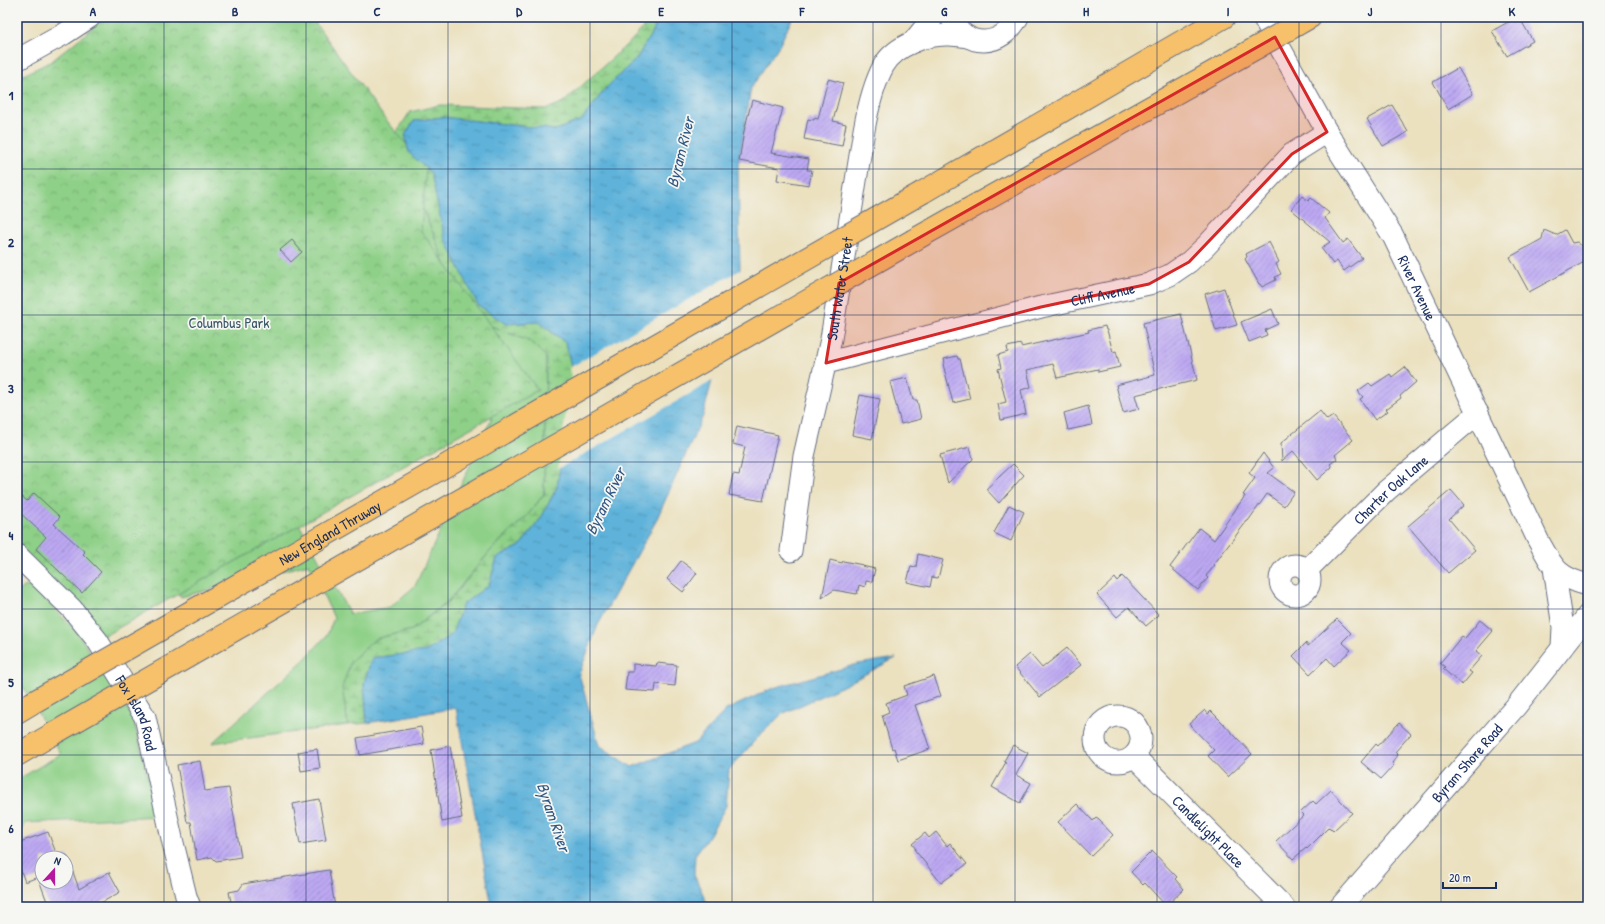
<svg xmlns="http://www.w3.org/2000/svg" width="1605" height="924" viewBox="0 0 1605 924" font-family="'Patrick Hand',sans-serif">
<defs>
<pattern id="wetland-marsh" width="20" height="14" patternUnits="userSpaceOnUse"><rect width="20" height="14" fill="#8ed087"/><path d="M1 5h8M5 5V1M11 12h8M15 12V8" fill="none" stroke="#73a972"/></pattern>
<pattern id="park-crowns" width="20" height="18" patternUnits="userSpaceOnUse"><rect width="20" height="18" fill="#8ed087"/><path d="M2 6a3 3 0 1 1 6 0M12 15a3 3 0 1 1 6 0" fill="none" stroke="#73a972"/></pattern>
<pattern id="water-ripples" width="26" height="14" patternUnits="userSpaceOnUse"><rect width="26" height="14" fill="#5eb2da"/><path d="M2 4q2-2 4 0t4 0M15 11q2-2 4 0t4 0" fill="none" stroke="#4d91b4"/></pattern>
<pattern id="building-hatch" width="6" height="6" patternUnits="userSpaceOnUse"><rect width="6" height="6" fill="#bda9f3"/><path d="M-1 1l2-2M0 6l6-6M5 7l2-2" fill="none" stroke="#998ac8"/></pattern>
</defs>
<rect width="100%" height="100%" fill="#f6f6f2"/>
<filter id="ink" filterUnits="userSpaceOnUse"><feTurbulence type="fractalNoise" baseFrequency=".025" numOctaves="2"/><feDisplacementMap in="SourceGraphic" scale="8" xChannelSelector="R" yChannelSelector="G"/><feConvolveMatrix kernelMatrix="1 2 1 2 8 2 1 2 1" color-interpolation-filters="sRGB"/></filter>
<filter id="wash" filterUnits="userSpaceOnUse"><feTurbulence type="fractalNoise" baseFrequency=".012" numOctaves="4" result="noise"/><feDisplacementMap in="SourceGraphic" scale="16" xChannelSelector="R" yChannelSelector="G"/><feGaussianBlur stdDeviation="0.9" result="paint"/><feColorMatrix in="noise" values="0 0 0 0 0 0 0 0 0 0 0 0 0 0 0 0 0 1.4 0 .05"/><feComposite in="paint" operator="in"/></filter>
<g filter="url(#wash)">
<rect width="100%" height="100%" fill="#ebe1bf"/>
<!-- green -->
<g fill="#8ed087" stroke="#548072">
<polygon points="401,160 434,235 458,297 474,319 531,342 546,357 544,494 528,515 492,549 449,600 412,630 375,639 344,684 348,725 212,743 304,660 327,635 334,618 309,564 181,597 147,545 287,503 350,614 390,607 415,586 508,382 449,347"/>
<polygon points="31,585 77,632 133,718 158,816 26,823 17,838 17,780 61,754 21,683 17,684 17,593 24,587"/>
</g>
<!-- wetland -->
<polygon fill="url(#wetland-marsh)" stroke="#548072" points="653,17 661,17 637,58 606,88 582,120 556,130 442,117 414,121 409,153 431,173 445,239 506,324 539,322 566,343 573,376 557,487 541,518 520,546 497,558 489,585 463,604 452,634 427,651 372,658 364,683 367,723 348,725 342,688 351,661 375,639 412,630 449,601 492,549 528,515 544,494 546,357 531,342 474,319 458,297 434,235 401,160 391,141 410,112 440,105 547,109 564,102 633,39"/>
<!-- park -->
<polygon fill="url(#park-crowns)" stroke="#548072" points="106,17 311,17 383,116 426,168 421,231 538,390 97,640 17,546 17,78 52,61"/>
<!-- water -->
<polygon fill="url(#water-ripples)" stroke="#3c709c" points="661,17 793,17 780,44 751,88 738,165 740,270 703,416 655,523 598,625 579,674 599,745 632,767 695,743 726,710 773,688 858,664 896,658 843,686 782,714 758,737 729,770 726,806 709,836 695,855 694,875 709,907 492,907 456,708 367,723 364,683 372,658 427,651 452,634 463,604 489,585 497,558 520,546 541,518 557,487 573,376 566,343 539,322 506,324 478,305 445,239 431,173 409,153 405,135 414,121 442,117 556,130 582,120 606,88 637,58"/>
<!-- pier -->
<polygon fill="#ebe1bf" points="742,269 714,380 558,469 571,376 569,368"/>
<g id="blocks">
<!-- building -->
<g fill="url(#building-hatch)">
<polygon points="1517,17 1519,17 1533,41 1507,56 1492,31"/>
<polygon points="1458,68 1473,94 1448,109 1433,82"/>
<polygon points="828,79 843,83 833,121 846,124 842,146 804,139 808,119 814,120 814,118 818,119"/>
<polygon points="752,100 783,108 771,153 809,159 807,170 812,170 809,185 777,180 779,168 739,161 744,131"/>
<polygon points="1392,105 1408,132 1383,146 1367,119"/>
<polygon points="1302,196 1308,201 1311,198 1329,213 1325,218 1343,243 1348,239 1362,258 1344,271 1337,261 1333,264 1321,248 1330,242 1291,209"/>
<polygon points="1544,230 1556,235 1565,230 1572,243 1577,242 1588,251 1588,260 1529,292 1510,257 1542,239"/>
<polygon points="292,240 302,252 291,262 280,250"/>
<polygon points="1269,242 1279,262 1276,264 1281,274 1275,277 1276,280 1262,287 1260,284 1259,284 1245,259 1247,257 1246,254"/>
<polygon points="1224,288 1237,325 1216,331 1205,294"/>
<polygon points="1272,309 1278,324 1265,330 1267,335 1249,342 1241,322"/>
<polygon points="1181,314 1197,380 1135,395 1139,409 1123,413 1116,385 1155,375 1143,323"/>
<polygon points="1105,326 1106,330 1107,330 1113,352 1116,351 1120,367 1098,372 1098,369 1057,378 1053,364 1027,370 1031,387 1021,390 1026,414 1001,420 998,404 1006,402 998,369 1001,368 998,355 1008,352 1007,347 1021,344 1021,347 1089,332 1088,330"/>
<polygon points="957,356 958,359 960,359 970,399 953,403 943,364 945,363 944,359"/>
<polygon points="1405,367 1416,382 1400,396 1401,398 1386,409 1388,411 1375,420 1360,399 1363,397 1358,391 1369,383 1372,386 1390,374 1392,377"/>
<polygon points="907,378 913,400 917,400 921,419 901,424 890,382"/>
<polygon points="860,395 880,399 872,439 852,435"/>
<polygon points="1088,406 1092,425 1068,430 1064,413"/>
<polygon points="1320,411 1327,420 1333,416 1353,440 1335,455 1337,459 1330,464 1332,467 1317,480 1293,451 1282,461 1281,443"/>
<polygon points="737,426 778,435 763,501 729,495 733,474 739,475 745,447 733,444"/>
<polygon points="970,447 973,459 948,483 940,455"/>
<polygon points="1263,453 1274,468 1268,473 1294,492 1284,506 1267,494 1248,521 1247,521 1214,564 1215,565 1206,576 1208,578 1198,590 1170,567 1199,528 1214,540 1245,496 1243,495 1255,478 1249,473"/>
<polygon points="1013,464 1024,475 999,503 986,489"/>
<polygon points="1451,490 1464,505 1449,519 1475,550 1448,573 1408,526"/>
<polygon points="17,492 27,501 34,493 60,517 54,524 85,552 83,554 101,572 82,593 36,549 46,537 17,510"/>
<polygon points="1009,505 1024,512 1011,541 994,533"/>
<polygon points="918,554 943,560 938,578 932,577 930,587 907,582 911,566 916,567"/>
<polygon points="830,560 842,563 843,561 863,565 862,566 875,569 872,582 866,581 865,587 859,585 857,594 834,590 822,598"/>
<polygon points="681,561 697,573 683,592 667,579"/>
<polygon points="1122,576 1159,615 1146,626 1129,607 1117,617 1097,595 1115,578 1117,581"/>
<polygon points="1337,619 1351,633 1342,642 1351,650 1334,666 1327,658 1310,674 1293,656 1306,643 1308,646"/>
<polygon points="1480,620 1493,631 1476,651 1482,656 1469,671 1472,673 1462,685 1443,669 1445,667 1440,663 1462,636 1465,638"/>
<polygon points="1067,648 1081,665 1040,697 1015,667 1030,654 1042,668"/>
<polygon points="657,663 677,665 675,686 656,684 655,692 625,690 627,672 633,672 633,664 656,666"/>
<polygon points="934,676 941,696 915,705 930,749 898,760 894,748 892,749 882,715 889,712 886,703 907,695 904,686"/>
<polygon points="1205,710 1208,714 1211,711 1220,720 1252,754 1228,777 1208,756 1214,750 1189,724"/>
<polygon points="1399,723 1411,734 1395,752 1398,755 1392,763 1394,765 1381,779 1361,762 1376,744 1378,746"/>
<polygon points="421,727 424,744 360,755 357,738"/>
<polygon points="1013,745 1028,753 1016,775 1031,783 1020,803 992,787 1006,762 1004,761"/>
<polygon points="450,746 462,818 442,822 431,750"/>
<polygon points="317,749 320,768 301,771 298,752"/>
<polygon points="200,761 205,791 229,788 241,857 216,861 212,857 197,860 191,822 187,822 177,765"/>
<polygon points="1331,790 1352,813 1333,831 1329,827 1307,849 1306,848 1293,859 1276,841 1304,815 1301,812 1313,801 1316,804"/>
<polygon points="319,799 326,840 300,844 293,804"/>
<polygon points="1077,804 1093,821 1096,818 1099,820 1113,835 1091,856 1058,822"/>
<polygon points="48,832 58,858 42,858 42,882 66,882 66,858 60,858 67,855 79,889 109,872 120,892 94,907 49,907 38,877 25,882 17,860 17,843"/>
<polygon points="936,832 947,846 950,843 967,864 941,883 914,849 916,849 912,844 925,833 929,838"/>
<polygon points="1152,851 1177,877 1175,879 1184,889 1166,906 1145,883 1143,885 1131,872"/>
<polygon points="329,870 335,907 232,907 229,892 239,890 243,884"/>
</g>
</g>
</g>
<g filter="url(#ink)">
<use href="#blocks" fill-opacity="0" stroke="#646d80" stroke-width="1"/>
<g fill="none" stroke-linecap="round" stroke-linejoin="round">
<!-- minor casing -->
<g stroke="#646d80" stroke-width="23">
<g id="minor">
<path d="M 951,17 C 966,50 1002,48 1018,17"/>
<path id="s1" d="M 1263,17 L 1327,132 L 1393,236 L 1538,540 C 1553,567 1556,577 1588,585"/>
<polyline points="913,42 933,17"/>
<polyline points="17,60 64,34 90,17"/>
<path id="s2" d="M 826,363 L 1041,307 L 1149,284 L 1170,275 L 1189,262 L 1206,246 L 1292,154 L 1327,132"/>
<path id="s3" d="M 791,551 L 804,456 L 831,339 L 864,130 C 868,108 873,85 884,65 C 896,45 927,34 949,35 C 955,35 961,36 968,37"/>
<path id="s4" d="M 17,555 L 72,609 L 97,640 L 145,717 L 173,843 L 186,896 L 190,907"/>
<circle cx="1295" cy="580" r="15"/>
<polyline points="1554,568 1563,627 1562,647"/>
<path id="s5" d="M 1307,570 L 1386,491 L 1478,413"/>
<circle cx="1118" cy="739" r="23"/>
<path id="s6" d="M 1134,756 L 1284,907"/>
<path id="s7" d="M 1340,907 L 1517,705 L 1588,615"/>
</g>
</g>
<!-- motorway casing -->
<g stroke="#646d80" stroke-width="24">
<g id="motorway">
<polyline points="1296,25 1310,17"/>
<polyline points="923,192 1224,17"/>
<polyline points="914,240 1256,48"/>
<polyline points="17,712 32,703"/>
<polyline points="17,755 51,735"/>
</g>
</g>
<!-- minor -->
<use href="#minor" stroke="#fff" stroke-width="21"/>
<!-- motorway -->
<use href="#motorway" stroke="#f7c06b" stroke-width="22"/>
<!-- motorway-bridge casing -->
<g stroke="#646d80" stroke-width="24" stroke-linecap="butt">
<g id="motorway-bridge">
<polyline points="1256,48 1296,25"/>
<path id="s8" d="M 32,703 L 923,192"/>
<polyline points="51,735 914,240"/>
</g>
</g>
<!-- motorway-bridge -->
<use href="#motorway-bridge" stroke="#f7c06b" stroke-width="22"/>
</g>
</g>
<!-- marked area -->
<path fill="#d62828" fill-opacity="0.2" stroke="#d62828" stroke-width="3" stroke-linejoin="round" d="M 1275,37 L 1327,132 L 1292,154 L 1189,262 L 1149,284 L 1041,307 L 826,363 L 839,283 Z"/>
<!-- grid -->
<path fill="none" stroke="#1b2f5e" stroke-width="1" stroke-opacity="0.55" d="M 164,17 L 164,907M 306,17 L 306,907M 448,17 L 448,907M 590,17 L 590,907M 732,17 L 732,907M 873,17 L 873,907M 1015,17 L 1015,907M 1157,17 L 1157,907M 1299,17 L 1299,907M 1441,17 L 1441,907M 17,169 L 1588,169M 17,315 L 1588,315M 17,462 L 1588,462M 17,609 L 1588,609M 17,755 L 1588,755"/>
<g text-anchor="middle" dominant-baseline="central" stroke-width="3.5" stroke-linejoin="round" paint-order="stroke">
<!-- street labels -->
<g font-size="15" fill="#1b2f5e" stroke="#f6f6f2">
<text stroke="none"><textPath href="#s1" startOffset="312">River Avenue</textPath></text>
<text stroke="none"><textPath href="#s3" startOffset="267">South Water Street</textPath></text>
<text stroke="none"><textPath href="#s2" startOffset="285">Cliff Avenue</textPath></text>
<text stroke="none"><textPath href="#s5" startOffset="116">Charter Oak Lane</textPath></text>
<text stroke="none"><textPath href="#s8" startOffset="343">New England Thruway</textPath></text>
<text stroke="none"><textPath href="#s4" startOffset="201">Fox Island Road</textPath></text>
<text stroke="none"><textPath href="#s7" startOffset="192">Byram Shore Road</textPath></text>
<text stroke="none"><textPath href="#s6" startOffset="106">Candlelight Place</textPath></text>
</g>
<!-- park labels -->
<g font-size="15" fill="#385768" stroke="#f6f6f2">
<text x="229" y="322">Columbus Park</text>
</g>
<!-- water labels -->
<g font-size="16" font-style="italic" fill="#2f5683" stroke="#f6f6f2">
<text transform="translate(680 152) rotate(-76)">Byram River</text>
<text transform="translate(605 501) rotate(-64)">Byram River</text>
<text transform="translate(554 817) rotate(71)">Byram River</text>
</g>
</g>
<!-- margin -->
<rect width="1605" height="924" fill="none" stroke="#f6f6f2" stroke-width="44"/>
<!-- north arrow -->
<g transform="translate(54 870) rotate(21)"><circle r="19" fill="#f6f6f2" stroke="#9ea6b7"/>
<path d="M0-3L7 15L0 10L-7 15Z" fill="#b5179e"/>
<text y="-6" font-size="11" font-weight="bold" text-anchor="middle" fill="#1b2f5e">N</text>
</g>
<!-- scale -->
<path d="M1443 882v6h53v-6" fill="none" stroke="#1b2f5e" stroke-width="2"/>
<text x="1449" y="882" font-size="12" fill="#1b2f5e" stroke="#f6f6f2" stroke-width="3" paint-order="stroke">20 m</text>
<rect x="22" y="22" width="1561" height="880" fill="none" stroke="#1b2f5e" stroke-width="1.5"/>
<g font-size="13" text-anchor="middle" font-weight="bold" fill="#1b2f5e">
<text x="93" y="16">A</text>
<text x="235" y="16">B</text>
<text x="377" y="16">C</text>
<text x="519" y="16">D</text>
<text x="661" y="16">E</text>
<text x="802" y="16">F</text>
<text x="944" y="16">G</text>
<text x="1086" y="16">H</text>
<text x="1228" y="16">I</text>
<text x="1370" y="16">J</text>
<text x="1512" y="16">K</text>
<text x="11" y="100">1</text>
<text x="11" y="247">2</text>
<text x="11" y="393">3</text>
<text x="11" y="540">4</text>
<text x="11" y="687">5</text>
<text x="11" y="833">6</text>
</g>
</svg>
